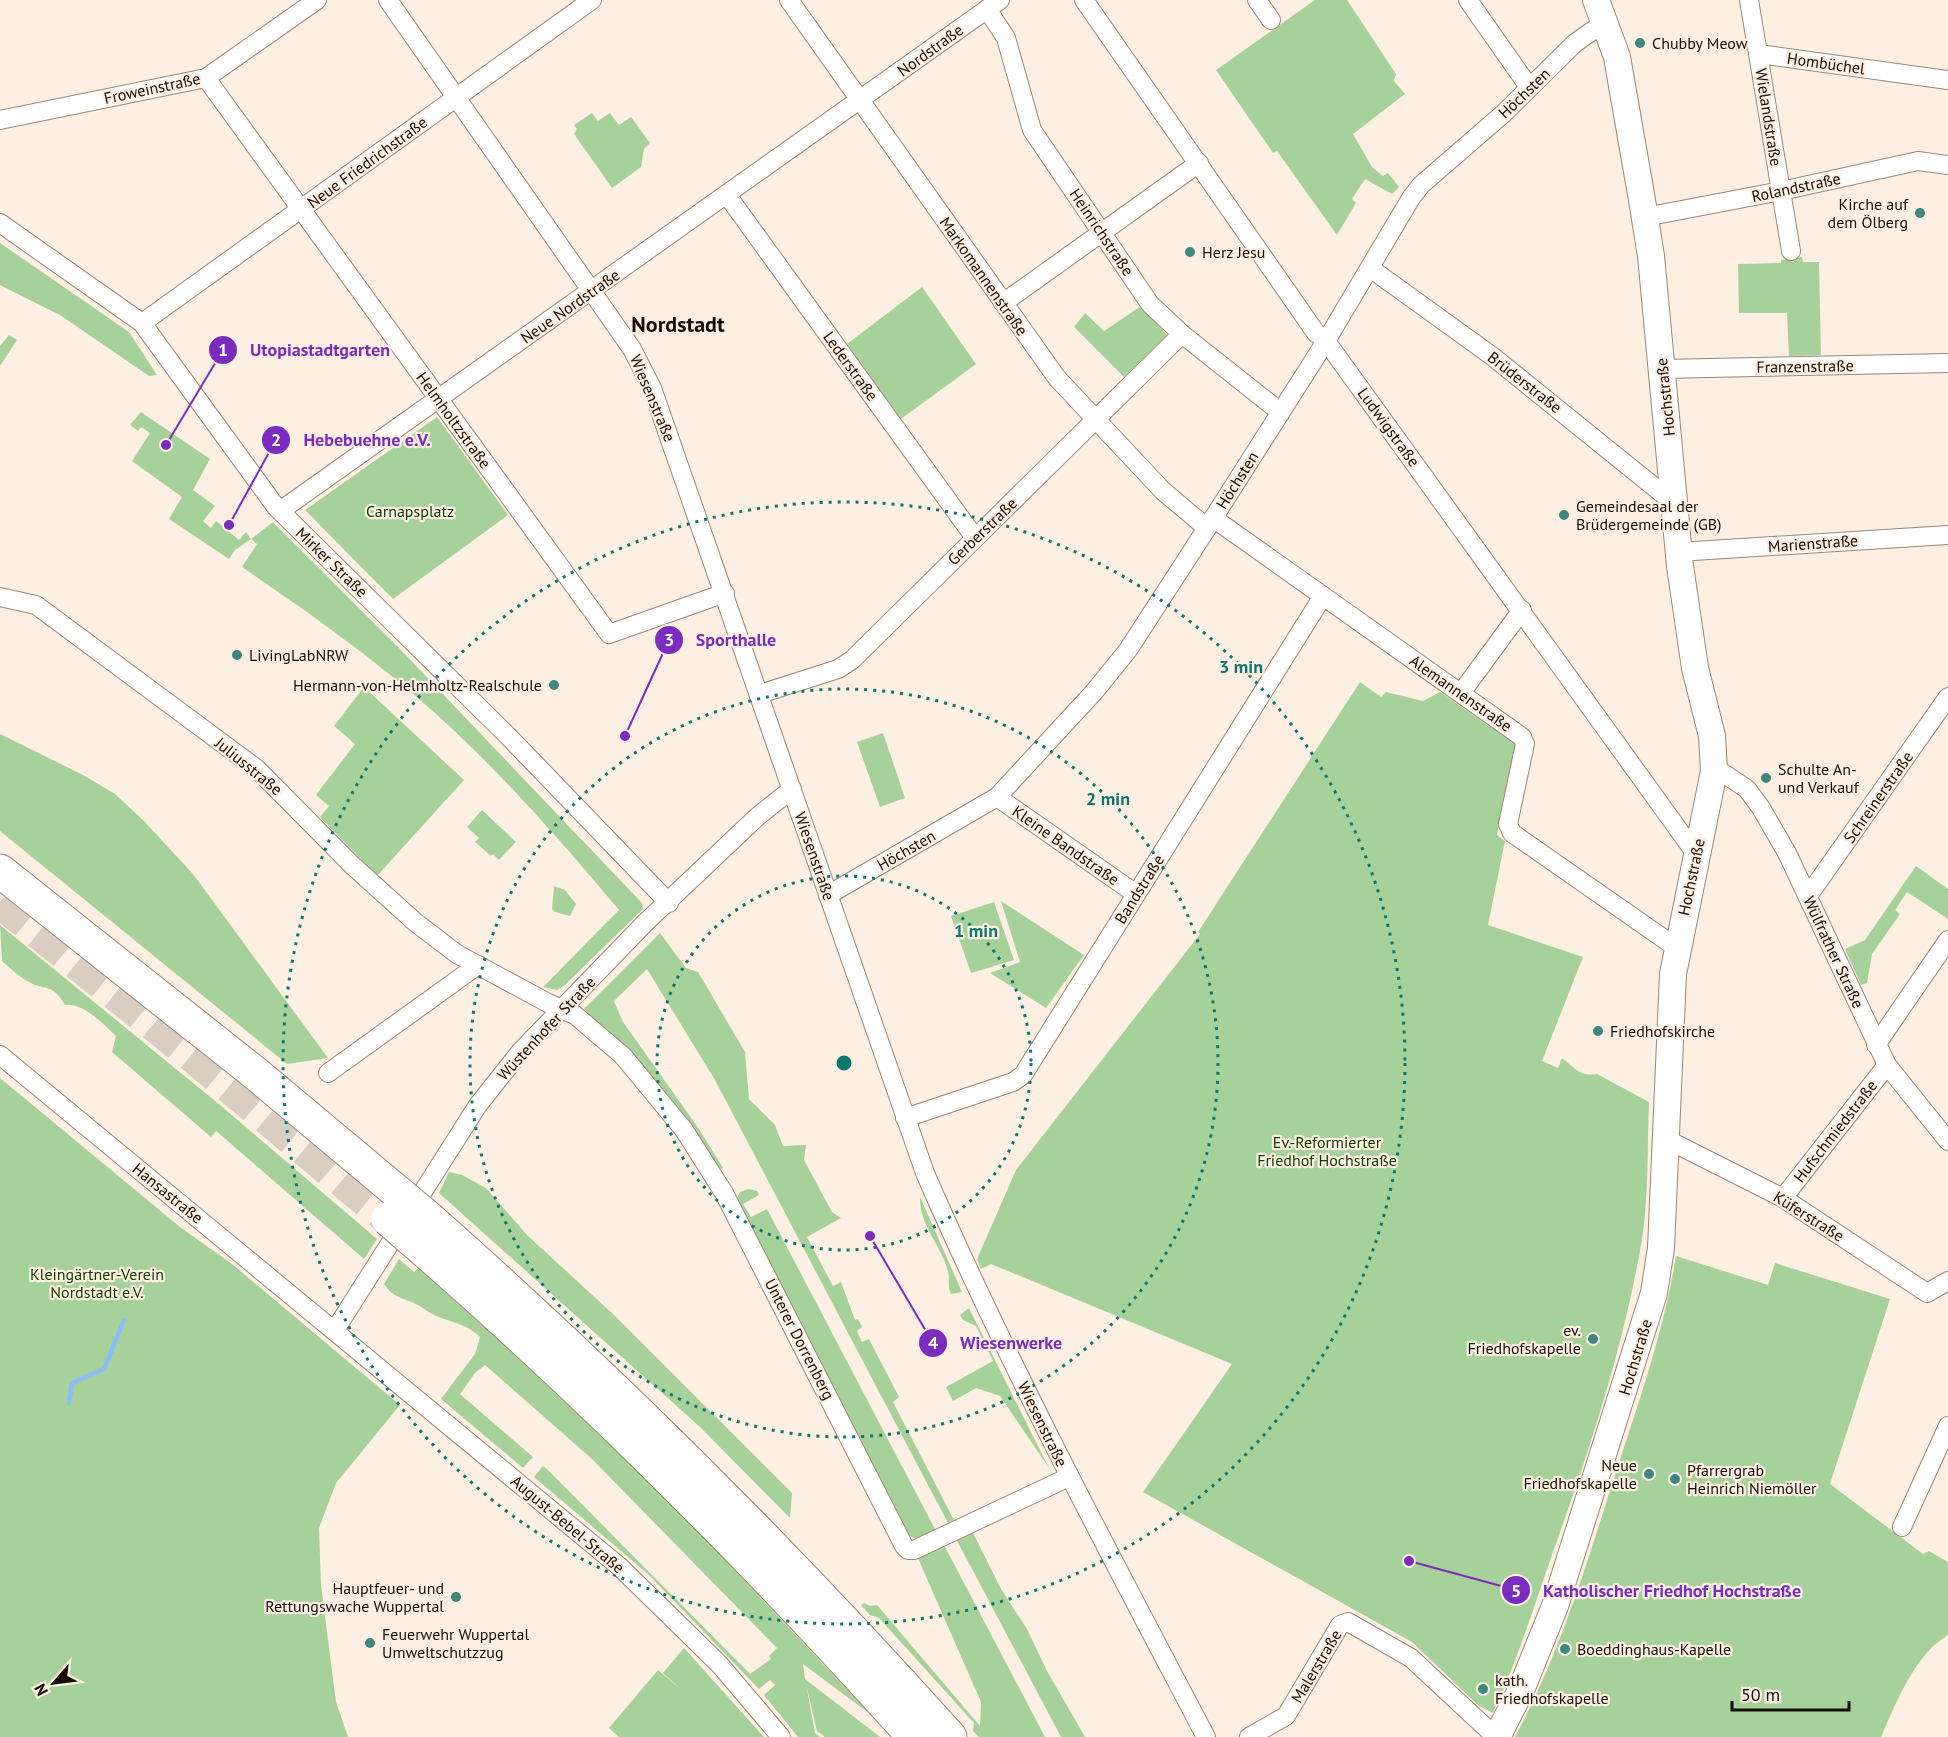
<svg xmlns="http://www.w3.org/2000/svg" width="1948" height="1737" viewBox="0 0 1948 1737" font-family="'PT Sans',sans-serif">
<rect width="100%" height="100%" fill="#fdefe2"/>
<!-- green -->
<g fill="#a7d19b">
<polygon points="1315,0 1347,0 1396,74 1394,81 1405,94 1353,134 1372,167 1383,176 1388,173 1399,187 1392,194 1365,179 1352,199 1356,203 1337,235 1277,151 1273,153 1216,70"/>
<polygon points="592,113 598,121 610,113 619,125 631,117 650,143 644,149 641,167 612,188 574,134 577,129 574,125"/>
<polygon points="0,243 129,332 157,375 149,376 60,315 0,285"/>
<polygon points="1802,257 1803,262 1819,262 1821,355 1789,356 1787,313 1739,313 1738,264 1781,263 1781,260"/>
<polygon points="922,287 976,364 901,419 847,344"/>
<polygon points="1141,306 1167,335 1124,377 1074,327 1085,313 1104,331"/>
<polygon points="9,335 17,340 0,366 0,346"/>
<path d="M 141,412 L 210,459 L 193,490 L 215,506 L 203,521 L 211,528 L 216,521 L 239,540 L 246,532 L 251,539 L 273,522 L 399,648 L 642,903 L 643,909 L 565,985 L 557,990 L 543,987 L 619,910 C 546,823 469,736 379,666 C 335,631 288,599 242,567 L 257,544 L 251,539 L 235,550 L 229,559 L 169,519 L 182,497 L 132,461 L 150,433 L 141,427 L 138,431 L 130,425 Z"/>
<polygon points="437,417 508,515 393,599 305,510"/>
<path d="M 1360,682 L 1381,697 L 1386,692 L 1423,701 L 1440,692 L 1516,745 L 1497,835 L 1505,841 L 1488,925 L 1583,957 L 1542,1061 L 1558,1068 L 1562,1058 C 1575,1068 1579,1077 1597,1074 L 1649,1102 C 1647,1147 1649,1195 1642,1239 C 1624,1347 1589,1451 1552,1555 C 1534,1607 1517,1661 1493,1713 L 1479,1706 L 1412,1642 L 1143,1492 L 1232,1364 L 991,1264 L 981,1269 L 977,1259 L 1016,1170 L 1200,934 L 1198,932 Z"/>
<polygon points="364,687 464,780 377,876 320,817 329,806 316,795 355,744 334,726"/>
<polygon points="883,733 905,798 880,807 857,742"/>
<polygon points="0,734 83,775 115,794 144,821 193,874 328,1058 287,1064 0,831"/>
<polygon points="482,810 516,842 499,860 493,854 491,856 475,842 479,838 467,827"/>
<polygon points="1916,866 1948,889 1948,919 1907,892 1895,910 1900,914 1872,954 1867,983 1861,985 1845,949 1865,940"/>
<polygon points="554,886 565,890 576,904 570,916 555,912 552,909"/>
<polygon points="1001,901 1084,955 1046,1008 990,973 1020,962"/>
<polygon points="994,902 1014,960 971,973 951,916"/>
<path d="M 0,925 L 220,1105 L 377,1239 L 364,1259 L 216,1131 L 211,1137 L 112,1052 L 116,1036 C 103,1024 84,1003 65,1005 C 51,982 48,992 29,982 C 19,977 10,968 2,961 Z"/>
<polygon points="660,933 686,968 698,972 745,1052 749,1099 775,1125 783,1146 806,1145 804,1160 832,1212 841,1218 807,1237 833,1286 841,1282 855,1320 858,1319 862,1327 857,1331 862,1342 869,1339 899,1397 893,1402 954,1520 948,1523 715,1080 647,969 614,1001 623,1022 699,1129 723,1168 718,1171 618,1045 584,1009"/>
<polygon points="0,1078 180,1227 232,1264 400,1405 336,1483 319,1528 321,1585 336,1702 348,1737 0,1737"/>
<polygon points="449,1172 462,1175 486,1188 528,1236 613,1314 792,1493 790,1518 700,1427 439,1193"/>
<polygon points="748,1189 757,1191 759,1195 743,1204 751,1217 767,1209 936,1531 918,1540 908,1535 736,1200 740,1192"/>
<path d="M 920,1197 L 962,1292 L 951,1294 C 947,1286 950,1279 948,1271 C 941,1245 919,1225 920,1197 Z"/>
<path d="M 1676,1256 L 1768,1285 L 1775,1263 L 1890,1299 L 1830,1484 L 1923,1554 L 1929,1551 L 1948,1562 L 1948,1635 C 1915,1654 1896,1703 1881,1737 L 1515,1737 C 1560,1653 1587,1563 1616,1472 C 1639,1401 1664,1331 1676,1256 Z"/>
<path d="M 399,1259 L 414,1272 L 418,1268 L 561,1396 L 681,1513 L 870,1714 L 803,1664 L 805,1679 L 880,1737 L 825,1737 L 817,1731 L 806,1684 L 815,1733 L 820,1737 L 798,1737 L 764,1695 L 775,1685 L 770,1680 L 759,1689 L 648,1574 L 534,1477 L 543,1466 L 547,1469 L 750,1674 L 771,1659 L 769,1656 L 777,1648 L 592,1459 L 485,1365 L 475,1373 L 460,1394 L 533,1457 L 523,1468 L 441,1399 L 475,1354 L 480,1337 C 466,1323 451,1323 434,1315 C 427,1312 421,1306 414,1303 C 402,1298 392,1297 384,1284 Z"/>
<polygon points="969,1308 1049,1468 1000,1396 976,1388 953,1401 946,1387 993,1361 976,1326 963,1320 960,1315"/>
<polygon points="971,1529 1001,1589 1027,1629 1047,1671 1085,1737 1061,1737 955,1537"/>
<polygon points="943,1543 1045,1737 979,1737 973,1731 974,1723 879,1618 870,1615 861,1605 864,1603 870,1606 877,1605 980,1726 981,1702 917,1556"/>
<polygon points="684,1648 764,1737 619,1737 609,1728 658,1670 683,1691 663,1673"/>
</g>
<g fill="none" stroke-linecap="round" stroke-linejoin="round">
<!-- stream -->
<polyline stroke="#89bcf8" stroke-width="4.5" points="69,1403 72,1383 104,1369 124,1320"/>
<!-- highway-tunnel -->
<polyline stroke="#dacdc1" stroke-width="33" stroke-dasharray="33 16" stroke-linecap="butt" points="0,902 185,1050 388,1219"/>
<!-- street casing -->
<g stroke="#9c8773" stroke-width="20">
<g id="street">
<path d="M 388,0 L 632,349 L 652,388 L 925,1173 C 1009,1366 1108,1551 1206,1737"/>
<polyline points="789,0 1057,378 1163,491 1207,528"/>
<polyline points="1084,0 1316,333 1326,341 1696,854"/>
<polyline points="1257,0 1271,20"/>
<polyline points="1468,0 1529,87"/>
<polyline points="1749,0 1791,251"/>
<polyline points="987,9 1006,38 1032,130 1150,304 1182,334 1279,411"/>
<polyline points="1759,54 1948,80"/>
<polyline points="206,78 609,634 725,593"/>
<polyline points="0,120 206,78 317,0"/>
<polyline points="727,195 975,538"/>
<polyline points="1645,217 1781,191 1918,161 1948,165"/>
<polyline points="0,223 142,323 276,507 508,736 669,903"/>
<polyline points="1370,268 1492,356 1674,503"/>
<polyline points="1003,303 1199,163"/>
<polyline points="142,323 592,0"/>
<polyline points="1662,369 1948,363"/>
<polyline points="280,511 1000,0"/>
<polyline points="1213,518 1522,737 1525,744 1508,824 1512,833 1677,948"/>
<polyline points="1678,552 1948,535"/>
<polyline points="0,597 36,605 257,769 352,865 415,922 457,954 548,1003 575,1015 623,1056 684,1130 724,1193 904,1546 908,1550 914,1550 1069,1477"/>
<polyline points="1461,693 1522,610"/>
<polyline points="760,694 838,669 852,660 1182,334"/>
<polyline points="1714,771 1723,773 1747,789 1761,808 1787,853 1887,1065 1948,1141"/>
<polyline points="997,797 1136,894"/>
<polyline points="828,895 997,797 1094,692 1128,650 1207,528 1326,341 1411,198 1421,185 1503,114 1575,43 1605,22"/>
<polyline points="1808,896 1948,697"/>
<polyline points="1876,1045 1948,940"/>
<polyline points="0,1055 620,1567 720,1665 781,1737"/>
<polyline points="328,1073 478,965"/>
<polyline points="905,1118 1013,1082 1023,1075 1323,596"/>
<polyline points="1664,1138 1783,1198 1927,1293 1948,1281"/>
<polyline points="1783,1198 1887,1065"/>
<polyline points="335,1330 478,1105 520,1052 646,922 757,817 792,789"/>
<polyline points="1902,1527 1948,1426"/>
<polyline points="1249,1737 1286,1716 1340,1625 1348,1622 1411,1658 1496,1737"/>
</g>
</g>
<!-- secondary casing -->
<g stroke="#9c8773" stroke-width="28">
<polyline id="secondary" points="1497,1737 1521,1690 1555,1606 1654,1293 1661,1248 1673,974 1714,771 1712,736 1695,668 1680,566 1651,256 1642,200 1617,57 1596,0"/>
</g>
<!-- highway casing -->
<g stroke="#9c8773" stroke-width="35">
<g id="highway">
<polyline points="0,871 255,1073 402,1196"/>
<path d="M 426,1216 C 611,1379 785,1553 950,1737"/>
<path d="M 411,1239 C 590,1394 756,1561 914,1737"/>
</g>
</g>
<!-- street -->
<use href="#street" stroke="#fff" stroke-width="18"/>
<!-- secondary -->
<use href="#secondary" stroke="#fff" stroke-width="26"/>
<!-- highway -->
<use href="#highway" stroke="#fff" stroke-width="33"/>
<!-- highway-bridge casing -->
<g stroke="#9c8773" stroke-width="35" stroke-linecap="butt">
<g id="highway-bridge">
<polyline points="402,1196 426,1216"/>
<polyline points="388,1219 411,1239"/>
</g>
</g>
<!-- highway-bridge -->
<use href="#highway-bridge" stroke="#fff" stroke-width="33"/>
</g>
<!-- distance rings -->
<g fill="none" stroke="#0f766e" stroke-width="3" stroke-dasharray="3 6">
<circle cx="844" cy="1063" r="187"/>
<circle cx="844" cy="1063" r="374"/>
<circle cx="844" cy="1063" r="561"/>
</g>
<!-- markers -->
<g fill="#3f867f" stroke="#fdefe2" stroke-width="2">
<circle cx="1640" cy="43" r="6"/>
<circle cx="1920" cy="213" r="6"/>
<circle cx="1190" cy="252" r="6"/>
<circle cx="1564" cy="515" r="6"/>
<circle cx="237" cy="655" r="6"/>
<circle cx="554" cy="685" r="6"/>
<circle cx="1766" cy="778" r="6"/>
<circle cx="1598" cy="1031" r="6"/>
<circle cx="1593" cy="1339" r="6"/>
<circle cx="1649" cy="1474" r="6"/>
<circle cx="1675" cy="1479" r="6"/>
<circle cx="456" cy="1597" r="6"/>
<circle cx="370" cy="1643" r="6"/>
<circle cx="1565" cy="1649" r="6"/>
<circle cx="1483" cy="1689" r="6"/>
</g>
<g text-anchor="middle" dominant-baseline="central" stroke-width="4.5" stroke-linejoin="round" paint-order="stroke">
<!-- poi labels -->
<g font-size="16" fill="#160e07" stroke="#fdefe2" text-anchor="start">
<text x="1652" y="43">Chubby Meow</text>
<text x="1908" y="204" text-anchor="end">Kirche auf<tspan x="1908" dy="18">dem Ölberg</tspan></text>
<text x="1202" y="252">Herz Jesu</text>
<text x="1576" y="506">Gemeindesaal der<tspan x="1576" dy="18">Brüdergemeinde (GB)</tspan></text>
<text x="249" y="655">LivingLabNRW</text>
<text x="542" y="685" text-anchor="end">Hermann-von-Helmholtz-Realschule</text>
<text x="1778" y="769">Schulte An-<tspan x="1778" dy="18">und Verkauf</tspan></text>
<text x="1610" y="1031">Friedhofskirche</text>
<text x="1581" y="1330" text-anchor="end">ev.<tspan x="1581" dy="18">Friedhofskapelle</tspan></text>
<text x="1637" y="1465" text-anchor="end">Neue<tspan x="1637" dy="18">Friedhofskapelle</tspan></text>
<text x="1687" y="1470">Pfarrergrab<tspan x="1687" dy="18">Heinrich Niemöller</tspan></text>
<text x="444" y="1588" text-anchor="end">Hauptfeuer- und<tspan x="444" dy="18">Rettungswache Wuppertal</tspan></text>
<text x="382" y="1634">Feuerwehr Wuppertal<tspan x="382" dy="18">Umweltschutzzug</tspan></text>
<text x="1577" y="1649">Boeddinghaus-Kapelle</text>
<text x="1495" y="1680">kath.<tspan x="1495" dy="18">Friedhofskapelle</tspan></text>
</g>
<!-- street labels -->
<g font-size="16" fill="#160e07" stroke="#fdefe2">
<text transform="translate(930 50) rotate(-36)">Nordstraße</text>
<text transform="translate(1826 63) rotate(8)">Hombüchel</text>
<text transform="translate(152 88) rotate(-12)">Froweinstraße</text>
<text transform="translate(1524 93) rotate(-44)">Höchsten</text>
<text transform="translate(1769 117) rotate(81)">Wielandstraße</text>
<text transform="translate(367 162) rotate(-36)">Neue Friedrichstraße</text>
<text transform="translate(1796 187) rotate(-12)">Rolandstraße</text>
<text transform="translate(1102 232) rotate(56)">Heinrichstraße</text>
<text transform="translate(984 276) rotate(55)">Markomannenstraße</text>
<text transform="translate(570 306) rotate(-35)">Neue Nordstraße</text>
<text transform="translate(851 366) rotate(54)">Lederstraße</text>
<text transform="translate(1805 366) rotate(-1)">Franzenstraße</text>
<text transform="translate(1525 382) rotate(38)">Brüderstraße</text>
<text transform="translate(1665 397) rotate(-96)">Hochstraße</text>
<text transform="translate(653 398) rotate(67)">Wiesenstraße</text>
<text transform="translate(454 420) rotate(54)">Helmholtzstraße</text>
<text transform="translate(1389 427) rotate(54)">Ludwigstraße</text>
<text transform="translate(1237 480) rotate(-58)">Höchsten</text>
<text transform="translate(982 531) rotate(-44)">Gerberstraße</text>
<text transform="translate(1813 543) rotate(-4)">Marienstraße</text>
<text transform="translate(332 562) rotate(44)">Mirker Straße</text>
<text transform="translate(1461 693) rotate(35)">Alemannenstraße</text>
<text transform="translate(249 766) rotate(39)">Juliusstraße</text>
<text transform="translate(1878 797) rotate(-55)">Schreinerstraße</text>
<text transform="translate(1066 845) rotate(35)">Kleine Bandstraße</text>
<text transform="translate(906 850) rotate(-30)">Höchsten</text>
<text transform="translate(815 856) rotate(71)">Wiesenstraße</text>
<text transform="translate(1691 877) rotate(-78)">Hochstraße</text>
<text transform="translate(1139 889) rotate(-58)">Bandstraße</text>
<text transform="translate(1834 952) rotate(65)">Wülfrather Straße</text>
<text transform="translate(546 1028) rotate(-47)">Wüstenhofer Straße</text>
<text transform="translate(1835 1131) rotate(-52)">Hufschmiedstraße</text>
<text transform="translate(168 1193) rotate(39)">Hansastraße</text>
<text transform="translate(1809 1216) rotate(32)">Küferstraße</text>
<text transform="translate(800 1339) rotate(63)">Unterer Dorrenberg</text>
<text transform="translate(1635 1357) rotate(-73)">Hochstraße</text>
<text transform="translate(1043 1424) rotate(64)">Wiesenstraße</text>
<text transform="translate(568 1524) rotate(40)">August-Bebel-Straße</text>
<text transform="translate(1316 1666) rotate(-59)">Malerstraße</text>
</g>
<!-- park labels -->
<g font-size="16" fill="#104000" stroke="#fdefe2">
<text x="410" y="511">Carnapsplatz</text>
<text x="1327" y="1142">Ev.-Reformierter<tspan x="1327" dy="18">Friedhof Hochstraße</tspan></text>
<text x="97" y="1274">Kleingärtner-Verein<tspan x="97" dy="18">Nordstadt e.V.</tspan></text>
</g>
<!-- district labels -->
<g font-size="22" font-weight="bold" fill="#160e07" stroke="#fdefe2">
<text x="678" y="324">Nordstadt</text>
</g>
</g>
<circle cx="844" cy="1063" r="9" fill="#0f766e" stroke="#fdefe2" stroke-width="3"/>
<g font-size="18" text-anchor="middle" font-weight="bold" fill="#0f766e" stroke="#fdefe2" stroke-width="4.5" stroke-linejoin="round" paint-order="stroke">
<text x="1241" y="673">3 min</text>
<text x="1108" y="805">2 min</text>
<text x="976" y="937">1 min</text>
</g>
<!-- callouts -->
<path fill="none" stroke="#7b2cbf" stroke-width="2" d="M166 445L223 350M229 525L276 440M625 736L669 640M870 1236L933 1343M1409 1561L1516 1590"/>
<g fill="#7b2cbf" stroke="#fdefe2" stroke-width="2">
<circle cx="166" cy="445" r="6"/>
<circle cx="229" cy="525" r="6"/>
<circle cx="625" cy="736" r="6"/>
<circle cx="870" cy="1236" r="6"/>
<circle cx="1409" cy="1561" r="6"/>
<circle cx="223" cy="350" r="15"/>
<circle cx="276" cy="440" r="15"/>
<circle cx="669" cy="640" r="15"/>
<circle cx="933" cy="1343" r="15"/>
<circle cx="1516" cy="1590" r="15"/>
</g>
<g font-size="18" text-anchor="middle" font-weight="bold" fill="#fff">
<text x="223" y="356">1</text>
<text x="276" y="446">2</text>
<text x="669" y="646">3</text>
<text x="933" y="1349">4</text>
<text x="1516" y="1597">5</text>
</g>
<g font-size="18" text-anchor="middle" font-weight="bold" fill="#7b2cbf" stroke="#fdefe2" stroke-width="4.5" stroke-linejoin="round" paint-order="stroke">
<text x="320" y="356">Utopiastadtgarten</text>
<text x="367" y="446">Hebebuehne e.V.</text>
<text x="736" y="646">Sporthalle</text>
<text x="1011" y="1349">Wiesenwerke</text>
<text x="1672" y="1597">Katholischer Friedhof Hochstraße</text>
</g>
<!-- north arrow -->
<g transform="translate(54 1683) rotate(242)" stroke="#fdefe2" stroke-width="4.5" paint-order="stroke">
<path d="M0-4.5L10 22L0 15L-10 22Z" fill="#160e07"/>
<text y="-9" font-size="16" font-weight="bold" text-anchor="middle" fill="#160e07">N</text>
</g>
<!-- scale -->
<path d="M1732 1701v9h117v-9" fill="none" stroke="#160e07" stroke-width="3"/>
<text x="1741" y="1701" font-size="18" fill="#160e07" stroke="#fdefe2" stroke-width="4.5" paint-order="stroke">50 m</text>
</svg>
